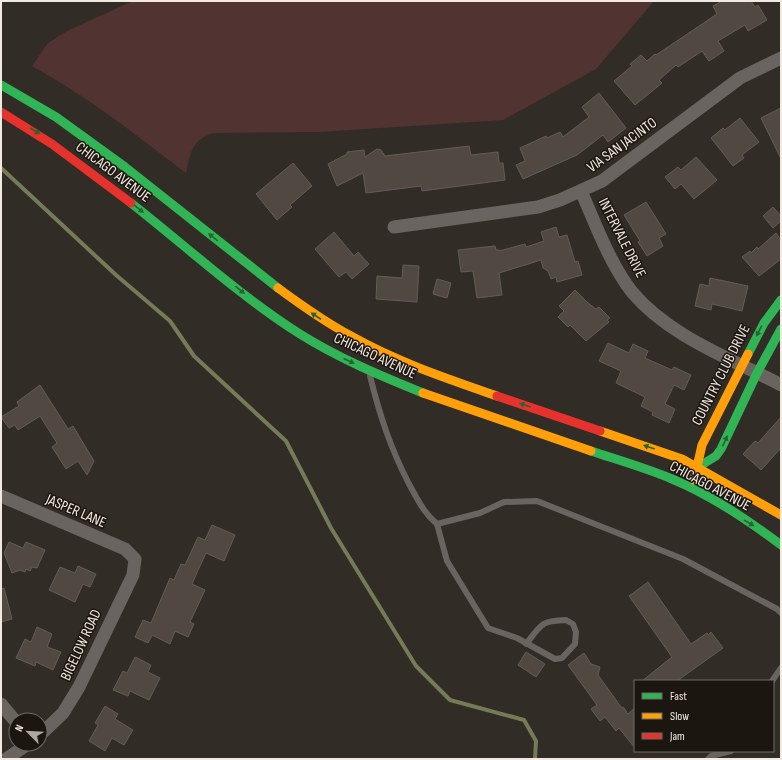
<svg xmlns="http://www.w3.org/2000/svg" width="782" height="760" viewBox="0 0 782 760" font-family="'Sofia Sans Condensed',sans-serif">
<rect width="100%" height="100%" fill="#322c26"/>
<!-- green -->
<path fill="#513432" d="M 133,1 L 654,1 L 596,69 L 503,120 L 319,132 L 213,133 C 191,141 191,152 186,173 C 136,135 87,96 32,66 L 48,43 L 69,30 Z"/>
<g fill="none" stroke-linecap="round" stroke-linejoin="round">
<!-- stream -->
<polyline stroke="#767b57" stroke-width="4" points="1,168 116,275 170,321 194,356 286,441 331,528 416,666 450,700 524,720 536,741 535,759"/>
</g>
<!-- building -->
<g fill="#514841" stroke="#625c58">
<polygon points="722,1 751,1 755,7 758,5 767,20 748,31 745,25 718,41 724,51 709,61 702,51 678,67 676,65 659,80 662,83 635,105 614,81 632,66 630,64 641,55 647,61 655,54 656,55 717,14 713,6"/>
<polygon points="599,93 626,128 608,142 603,135 577,155 523,179 516,165 525,161 520,148 546,136 547,138 560,132 563,137 589,117 582,107"/>
<polygon points="781,108 781,159 761,118"/>
<polygon points="740,118 759,142 742,155 744,158 733,166 711,138 723,128 725,130"/>
<polygon points="469,146 471,155 498,152 499,163 503,163 505,180 422,191 421,186 366,193 363,173 337,186 328,164 347,154 347,152 364,150 365,157 377,149 381,150 385,156"/>
<polygon points="696,157 717,180 694,199 681,184 675,189 665,177 678,167 681,170"/>
<polygon points="293,163 312,186 290,205 292,207 277,220 256,194"/>
<polygon points="646,202 666,234 659,238 663,246 647,256 638,242 640,241 624,215"/>
<polygon points="773,207 781,216 781,221 773,228 763,216"/>
<polygon points="556,227 559,237 567,235 575,262 578,261 582,275 557,282 556,277 551,279 548,271 543,268 541,260 499,273 502,295 477,298 473,271 461,272 458,250 495,246 496,250 499,250 499,251 525,244 526,247 544,241 541,232"/>
<polygon points="334,232 354,256 358,252 369,264 352,279 346,272 339,277 315,249"/>
<polygon points="776,233 781,240 781,259 759,276 742,257 750,251 751,253 757,247 758,249"/>
<polygon points="403,265 419,266 417,302 376,299 377,276 402,278"/>
<polygon points="710,278 748,286 742,311 712,304 711,310 695,306 700,284 709,286"/>
<polygon points="437,279 451,283 447,298 433,294"/>
<polygon points="575,290 587,302 596,309 599,307 610,318 607,320 609,322 586,341 570,325 568,327 558,317 564,311 559,306"/>
<polygon points="608,343 629,353 633,344 648,351 645,358 672,370 674,367 691,375 684,390 674,385 665,404 675,409 669,423 652,415 653,412 641,406 645,397 616,383 621,371 599,361"/>
<polygon points="40,385 68,429 73,426 94,461 87,475 78,461 66,469 52,447 57,443 40,416 18,430 15,425 9,428 1,417 19,406 17,402"/>
<polygon points="781,417 781,448 761,470 743,454 755,441 758,443"/>
<polygon points="212,525 235,535 224,561 206,553 199,568 192,584 205,590 190,622 194,624 188,637 175,631 170,644 152,635 148,643 135,637 143,620 151,623 170,578 174,580 181,564 185,565 198,537 205,540"/>
<polygon points="9,542 23,548 26,542 45,550 37,568 32,567 30,571 26,569 25,572 20,570 12,573 4,553"/>
<polygon points="78,566 96,574 90,587 83,584 75,602 49,590 60,567 75,573"/>
<polygon points="648,582 691,644 707,633 708,635 711,632 723,648 677,681 642,681 672,657 629,596"/>
<polygon points="4,588 12,619 1,622 1,589"/>
<polygon points="37,627 52,634 47,647 61,652 53,670 36,662 35,666 16,658 25,639 31,642"/>
<polygon points="526,652 545,664 536,677 518,665"/>
<polygon points="584,653 591,664 600,667 598,675 621,707 624,708 628,714 635,708 635,748 619,728 616,731 605,717 600,721 591,709 597,705 568,665"/>
<polygon points="135,657 151,665 148,672 160,678 149,700 130,691 128,696 113,690 123,671 127,673"/>
<polygon points="105,706 118,714 115,719 133,730 124,745 112,738 105,751 89,741 98,725 95,723"/>
</g>
<g fill="none" stroke-linecap="round" stroke-linejoin="round">
<!-- lane -->
<g stroke="#69645f" stroke-width="6">
<path d="M 370,376 C 380,416 390,447 409,484 C 418,500 423,512 437,524 L 480,513 L 504,502 L 537,501 L 683,559 L 777,609 L 781,613"/>
<path d="M 437,524 L 447,561 L 488,628 L 517,638 L 555,659 L 562,658 L 575,644 L 576,632 L 573,624 L 566,620 C 540,621 542,624 526,644"/>
<polyline points="772,681 781,668"/>
<polyline points="708,759 711,756 731,751"/>
</g>
<!-- street -->
<g stroke="#69645f" stroke-width="13">
<path d="M 581,191 C 595,223 610,264 632,292 C 670,337 730,358 781,385"/>
<polyline points="394,227 538,207 560,200 602,181 740,78 781,58"/>
<polyline points="1,496 125,549 135,559 133,575 79,687 63,713 40,735"/>
<polyline points="1,704 16,722"/>
<polyline points="6,759 28,744"/>
</g>
<!-- fast -->
<g stroke="#30b455" stroke-width="9">
<polyline points="1,85 56,117 125,167 278,288"/>
<path d="M 131,203 C 187,247 240,296 300,334 C 338,358 381,376 423,393"/>
<polyline points="748,354 764,323 781,300"/>
<path d="M 591,451 C 618,460 646,468 672,479 C 711,495 748,520 781,545"/>
<polyline points="698,467 716,456 721,449 757,373 781,329"/>
</g>
<!-- slow -->
<g stroke="#ff9f0a" stroke-width="9">
<path d="M 278,288 C 301,305 325,322 351,336 C 397,362 448,379 497,396"/>
<polyline points="423,393 591,451"/>
<polyline points="600,431 682,459 781,515"/>
<polyline points="694,480 702,445 748,354"/>
</g>
<!-- jam -->
<g stroke="#e5322d" stroke-width="9">
<polyline points="1,112 52,144 131,203"/>
<polyline points="497,396 600,431"/>
</g>
</g>
<!-- one-way arrows -->
<defs><path id="oneway-solid" d="M-6-.8H1V-3.2L6.5 0L1 3.2V.8H-6Z"/></defs>
<g fill="#266532">
<use href="#oneway-solid" transform="translate(35 131) rotate(31)"/>
<use href="#oneway-solid" transform="translate(139 209) rotate(39)"/>
<use href="#oneway-solid" transform="translate(213 237) rotate(-141)"/>
<use href="#oneway-solid" transform="translate(240 290) rotate(39)"/>
<use href="#oneway-solid" transform="translate(316 316) rotate(-147)"/>
<use href="#oneway-solid" transform="translate(759 331) rotate(118)"/>
<use href="#oneway-solid" transform="translate(349 361) rotate(25)"/>
<use href="#oneway-solid" transform="translate(525 405) rotate(-161)"/>
<use href="#oneway-solid" transform="translate(725 441) rotate(-65)"/>
<use href="#oneway-solid" transform="translate(649 447) rotate(-161)"/>
<use href="#oneway-solid" transform="translate(749 523) rotate(31)"/>
</g>
<g text-anchor="middle" dominant-baseline="central" stroke-width="3" stroke-linejoin="round" paint-order="stroke">
<!-- street labels -->
<g font-size="15" fill="#f2eae2" stroke="#1b1610">
<text transform="translate(622 145) rotate(-36)">VIA SAN JACINTO</text>
<text transform="translate(113 172) rotate(37)">CHICAGO AVENUE</text>
<text transform="translate(622 238) rotate(63)">INTERVALE DRIVE</text>
<text transform="translate(375 356) rotate(25)">CHICAGO AVENUE</text>
<text transform="translate(721 375) rotate(-63)">COUNTRY CLUB DRIVE</text>
<text transform="translate(710 486) rotate(28)">CHICAGO AVENUE</text>
<text transform="translate(76 511) rotate(23)">JASPER LANE</text>
<text transform="translate(81 645) rotate(-65)">BIGELOW ROAD</text>
</g>
</g>
<!-- border -->
<rect width="782" height="760" fill="none" stroke="#f2eae2" stroke-width="4"/>
<!-- legend -->
<rect x="634" y="680" width="140" height="72" fill="#1b1610" stroke="#716b64"/>
<rect x="642" y="693" width="20" height="6" fill="#30b455" stroke="#716b64"/>
<text x="670" y="700" font-size="12" fill="#f2eae2">Fast</text>
<rect x="642" y="713" width="20" height="6" fill="#ff9f0a" stroke="#716b64"/>
<text x="670" y="720" font-size="12" fill="#f2eae2">Slow</text>
<rect x="642" y="733" width="20" height="6" fill="#e5322d" stroke="#716b64"/>
<text x="670" y="740" font-size="12" fill="#f2eae2">Jam</text>
<!-- north arrow -->
<g transform="translate(28 732) rotate(294)"><circle r="19" fill="#1b1610" stroke="#716b64"/>
<path d="M0-3L7 15L0 10L-7 15Z" fill="#afa8a0"/>
<text y="-6" font-size="11" font-weight="bold" text-anchor="middle" fill="#f2eae2">N</text>
</g>
</svg>
